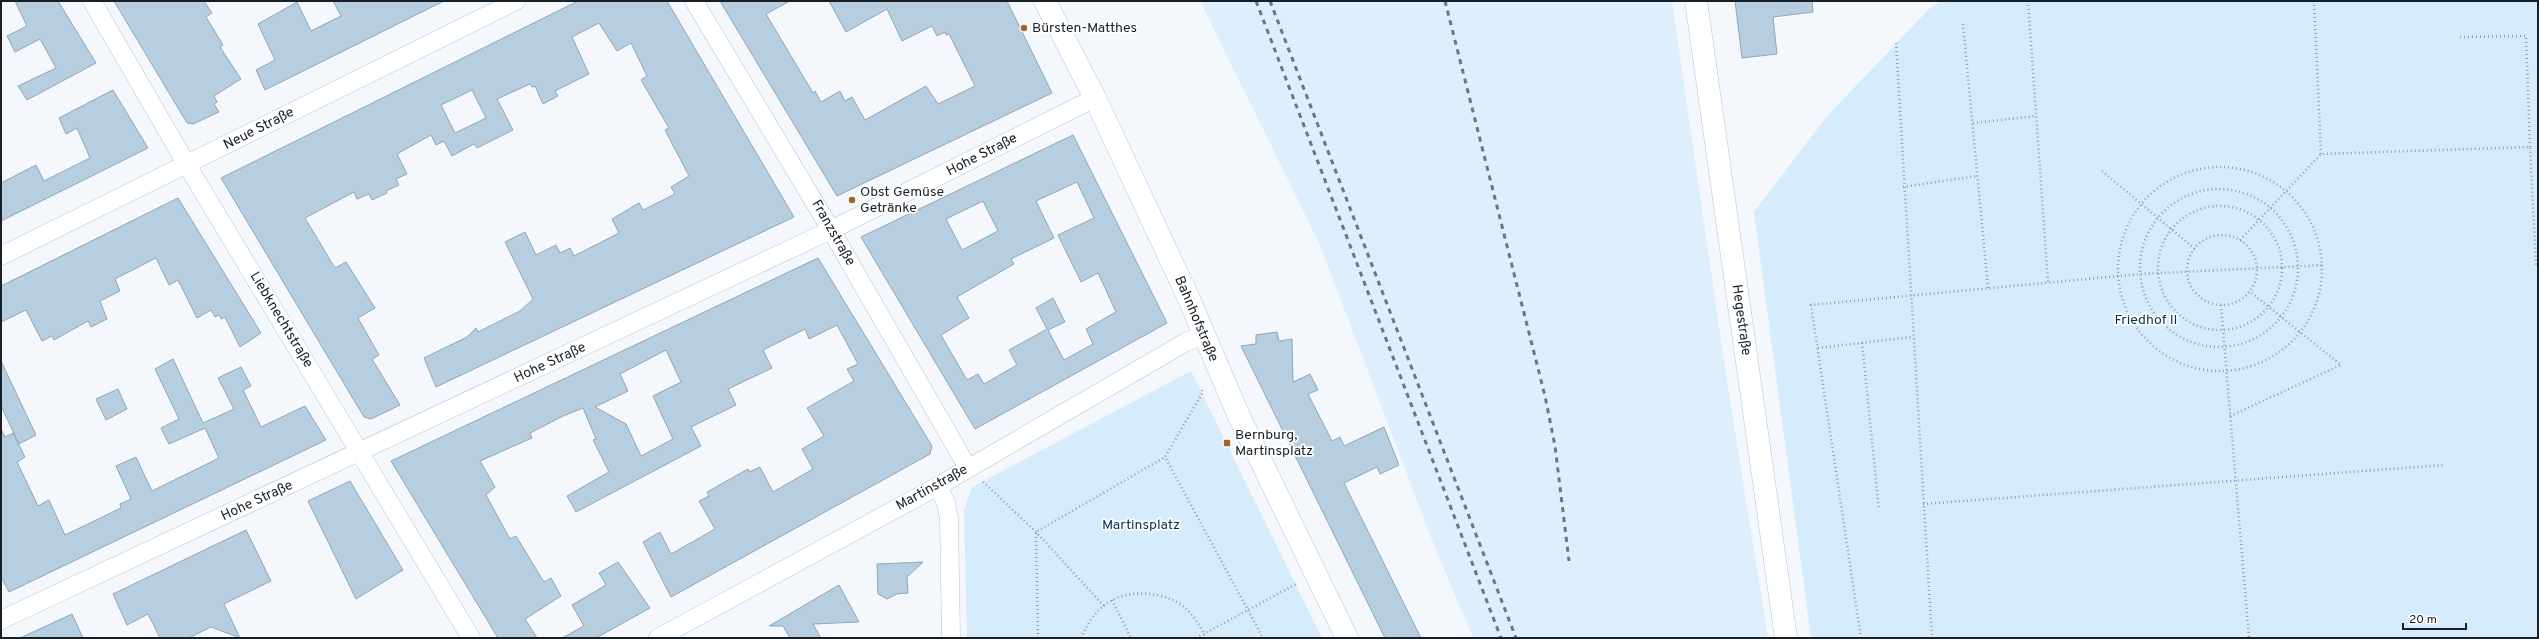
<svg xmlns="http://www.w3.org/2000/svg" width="2539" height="639" viewBox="0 0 2539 639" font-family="Overpass,sans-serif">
<rect width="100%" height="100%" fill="#f4f8fc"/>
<!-- built -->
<polygon fill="#ddeefd" points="1200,1 1672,1 1726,375 1768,638 1473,638 1432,540 1320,245"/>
<!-- green -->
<g fill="#d6ebfc">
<polygon points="1941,1 2538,1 2538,638 1811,638 1754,212 1828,115 1930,8"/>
<polygon points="1191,371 1322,638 967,638 964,510 972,487"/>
</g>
<!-- building -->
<g fill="#b7cee0" stroke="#90a6b7" fill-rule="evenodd">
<polygon points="15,1 58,1 96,63 27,100 18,86 56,68 40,39 15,52 7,36 27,26"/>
<polygon points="114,1 204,1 212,13 206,17 223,45 220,47 241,79 214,96 217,102 214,104 219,112 193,124 187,123"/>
<polygon points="333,1 444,1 265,90 256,70 275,60 258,24 297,2 311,31 341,16"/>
<path d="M 578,1 L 667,1 L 794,217 L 436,387 L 424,358 L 467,337 L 476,328 L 478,332 L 520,311 L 533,299 L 505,242 L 525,232 L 536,255 L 556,245 L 560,253 L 570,248 L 574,256 L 619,233 L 612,219 L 639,203 L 643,210 L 675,194 L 671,187 L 689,176 L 665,130 L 669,128 L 641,80 L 647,76 L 631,43 L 617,51 L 599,23 L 572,37 L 589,74 L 555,91 L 558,96 L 543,104 L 535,86 L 532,87 L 530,84 L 497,99 L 513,130 L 477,148 L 474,144 L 452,156 L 444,141 L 436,145 L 431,135 L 397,154 L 407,174 L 396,179 L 399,185 L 386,191 L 387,193 L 372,200 L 369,194 L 357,199 L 354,192 L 305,218 L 335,268 L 346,262 L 375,308 L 358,318 L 379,355 L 372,359 L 400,405 L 371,419 L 364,417 L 221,178 ZM 472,90 L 486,118 L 455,133 L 441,105 Z"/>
<polygon points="720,1 790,1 766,14 813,93 815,91 821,102 840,91 845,101 852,97 865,120 926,86 938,104 975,86 949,34 946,35 945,32 937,36 932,26 902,41 887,9 846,32 829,1 1007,1 1052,93 837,196"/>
<polygon points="1735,1 1812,1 1813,12 1773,17 1777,54 1742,58"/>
<polygon points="113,90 148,148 1,221 1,183 36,165 44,181 90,158 77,128 66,134 59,118"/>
<path d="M 1073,135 L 1167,323 L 975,429 L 861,237 ZM 1077,182 L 1094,218 L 1058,235 L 1081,282 L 1098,273 L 1116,312 L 1086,329 L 1093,344 L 1064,360 L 1048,330 L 1065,322 L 1053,298 L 1036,308 L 1047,329 L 1009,350 L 1017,365 L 984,384 L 978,374 L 967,380 L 941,335 L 969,318 L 957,297 L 1014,264 L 1011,259 L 1054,238 L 1036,201 ZM 983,201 L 998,231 L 962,250 L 946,219 Z"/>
<polygon points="178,198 261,333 240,347 225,317 221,319 219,315 215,317 211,310 197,318 178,280 169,285 156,258 115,279 120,291 100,301 107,319 91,327 88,321 54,340 52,336 42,341 26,310 1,322 1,286"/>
<path d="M 818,258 L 932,446 L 930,454 L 671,597 L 643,542 L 660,532 L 671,554 L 715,529 L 699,501 L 709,496 L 707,492 L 748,469 L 749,472 L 760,467 L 773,492 L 813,469 L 802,449 L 824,436 L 807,408 L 854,381 L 847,369 L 858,364 L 837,325 L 809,339 L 805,329 L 763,350 L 772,368 L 728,389 L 736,405 L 691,427 L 701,446 L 576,512 L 567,496 L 609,472 L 593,440 L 596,439 L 583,408 L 563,416 L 530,433 L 532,438 L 480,461 L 495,487 L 486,495 L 510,539 L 516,536 L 544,582 L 551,578 L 561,596 L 525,619 L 537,638 L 498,638 L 391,461 ZM 666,350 L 681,382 L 653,396 L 673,439 L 641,456 L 626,424 L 595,407 L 628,391 L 620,374 Z"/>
<polygon points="1277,332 1279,341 1292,339 1293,382 1310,374 1318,390 1308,394 1332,441 1340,437 1344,446 1384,427 1399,465 1380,474 1377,467 1344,483 1421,638 1385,638 1241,346 1256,344 1256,335"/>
<polygon points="173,359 203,423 234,409 218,378 241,367 251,386 243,390 261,427 305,406 326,440 9,592 1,577 1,429 5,437 13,433 25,457 17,462 38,506 49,500 65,535 121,508 120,504 131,499 116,466 136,457 152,491 219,458 205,428 169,444 161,428 179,419 155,369"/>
<polygon points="1,361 36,435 19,444 1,406"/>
<polygon points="118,389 127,409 106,420 96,399"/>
<polygon points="350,481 403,570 356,599 308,501"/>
<polygon points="246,530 271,581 224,604 240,638 211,627 189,638 160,638 148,614 127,625 113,594"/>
<polygon points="618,562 650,608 596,638 562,638 584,626 572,605 606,585 599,573"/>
<polygon points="923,562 907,577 908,593 897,594 887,599 878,594 877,564"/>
<polygon points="839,585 859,622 813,624 821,638 790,638 783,626 769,626"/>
<polygon points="72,614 83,638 20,638"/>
</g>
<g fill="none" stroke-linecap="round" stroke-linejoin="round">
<!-- street casing -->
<g stroke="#afc6d8" stroke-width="19">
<g id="street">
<polyline points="92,1 187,165 471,638"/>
<polyline points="694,1 831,230 968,468"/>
<polyline points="1,256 516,1"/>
<polyline points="938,486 946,503 949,519 951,638"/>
<polyline points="1,620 831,230 1095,98"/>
<polyline points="658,638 938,486 1186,342 1204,335"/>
</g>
</g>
<!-- secondary casing -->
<g stroke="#afc6d8" stroke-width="23">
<g id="secondary">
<polyline points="1045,1 1095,98 1189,299 1238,414 1347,638"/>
<polyline points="1696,1 1786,638"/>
</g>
</g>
<!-- path -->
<g stroke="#999fa4" stroke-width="2.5" stroke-dasharray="1 3" stroke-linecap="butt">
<polyline points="2028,1 2048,282"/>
<polyline points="2314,1 2321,154"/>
<polyline points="1963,24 1988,288"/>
<polyline points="2460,37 2526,36 2530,147"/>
<polyline points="1896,43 1932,638"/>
<polyline points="1973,123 2036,116"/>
<circle cx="2220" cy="269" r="102"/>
<polyline points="2102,171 2195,249"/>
<polyline points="1903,187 1977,176"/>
<circle cx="2219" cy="268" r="79"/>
<circle cx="2220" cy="268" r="62"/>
<circle cx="2222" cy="270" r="35"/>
<polyline points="2240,240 2321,154 2530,147 2536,265"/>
<polyline points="2221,305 2249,638"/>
<polyline points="1862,343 1879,510"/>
<polyline points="1818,348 1912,337"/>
<polyline points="1202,390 1203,392 1165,457 1263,638"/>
<polyline points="2230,416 2341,365 2249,291"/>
<polyline points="983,482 1036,532 1104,606"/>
<polyline points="1923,504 2444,465"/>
<polyline points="1112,600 1131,638"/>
<polyline points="1038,638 1036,532 1165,457"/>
<path d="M 1081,638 C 1096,602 1123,587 1161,596 C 1176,600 1186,606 1195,619 C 1199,625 1204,631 1205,638"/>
<polyline points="1196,638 1298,583"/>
<polyline points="1861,638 1811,305 2140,274 2324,265"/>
</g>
<!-- street -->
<use href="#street" stroke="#fff" stroke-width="18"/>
<!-- secondary -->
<use href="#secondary" stroke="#fff" stroke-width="22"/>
<!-- rail -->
<g stroke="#6f767c" stroke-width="3" stroke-dasharray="5 5" stroke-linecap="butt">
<polyline points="1256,1 1501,638"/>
<polyline points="1270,1 1516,638"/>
<polyline points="1445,1 1545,396 1555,446 1569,561"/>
</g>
</g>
<!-- markers -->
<g fill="#9f6426" stroke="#fff" stroke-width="1.5">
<circle cx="1024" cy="28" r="4"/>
<circle cx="852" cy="200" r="4"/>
<rect x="1223" y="439" width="8" height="8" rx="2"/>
</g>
<g text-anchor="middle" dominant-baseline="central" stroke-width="3.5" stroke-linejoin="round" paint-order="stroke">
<!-- poi labels -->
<g font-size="14" fill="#182027" stroke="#fff" text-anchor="start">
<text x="1032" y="28">Bürsten-Matthes</text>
<text x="860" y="192">Obst Gemüse<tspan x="860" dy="16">Getränke</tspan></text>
<text x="1235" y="435">Bernburg,<tspan x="1235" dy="16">Martinsplatz</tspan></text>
</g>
<!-- street labels -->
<g font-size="14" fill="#182027" stroke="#fff">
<text transform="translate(259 129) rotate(-27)">Neue Straße</text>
<text transform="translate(982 155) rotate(-27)">Hohe Straße</text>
<text transform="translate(833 233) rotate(60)">Franzstraße</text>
<text transform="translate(1196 319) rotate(67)">Bahnhofstraße</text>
<text transform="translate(281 320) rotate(59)">Liebknechtstraße</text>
<text transform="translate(1741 320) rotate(82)">Hegestraße</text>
<text transform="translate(550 363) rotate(-25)">Hohe Straße</text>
<text transform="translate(932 488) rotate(-29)">Martinstraße</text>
<text transform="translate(257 501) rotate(-25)">Hohe Straße</text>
</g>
<!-- park labels -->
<g font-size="14" fill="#043351" stroke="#fff">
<text x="2146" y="320">Friedhof II</text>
<text x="1141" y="525">Martinsplatz</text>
</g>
</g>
<!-- border -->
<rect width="2539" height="639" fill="none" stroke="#182027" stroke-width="4"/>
<!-- scale -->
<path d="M2403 623v6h63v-6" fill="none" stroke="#182027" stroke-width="2"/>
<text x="2409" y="623" font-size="12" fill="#182027" stroke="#ffffff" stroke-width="3" paint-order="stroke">20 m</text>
</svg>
